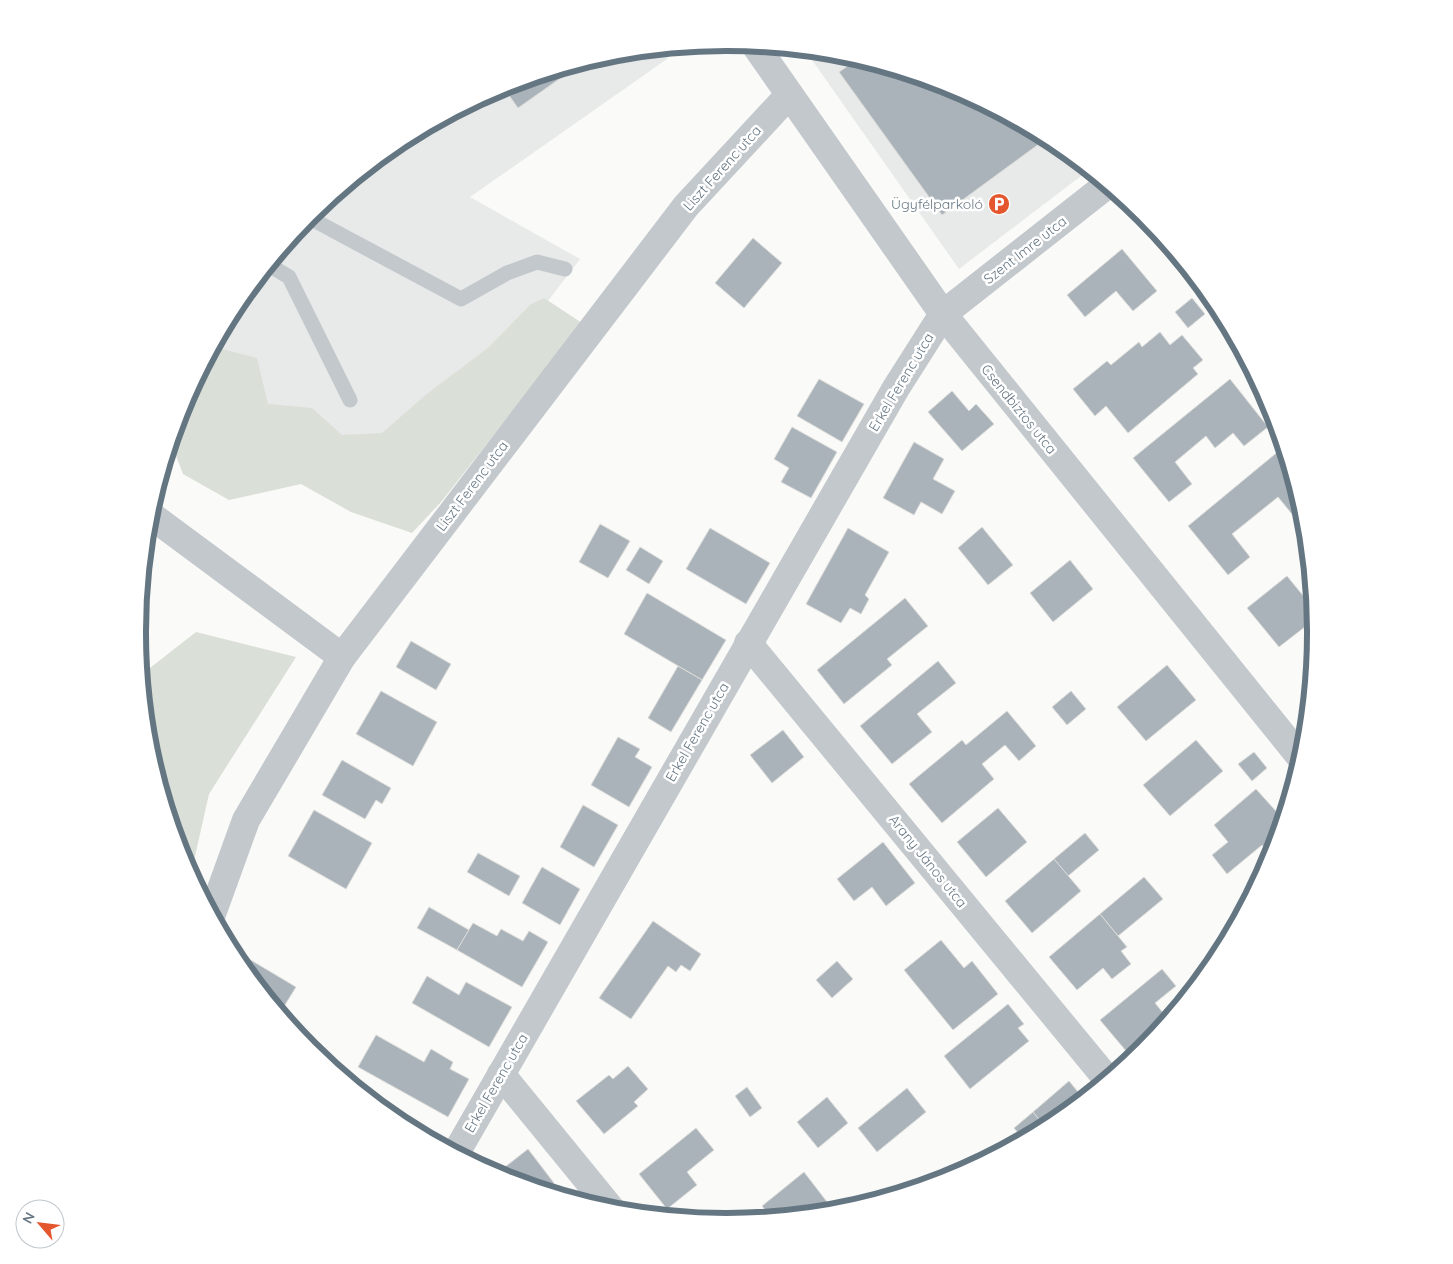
<svg xmlns="http://www.w3.org/2000/svg" width="1453" height="1264" viewBox="0 0 1453 1264" font-family="Quicksand,sans-serif">
<rect width="100%" height="100%" fill="#fafaf8"/>
<!-- built -->
<g fill="#e8e9e9">
<polygon points="673,48 667,59 470,197 580,259 389,510 189,394 237,304 310,215 399,142 501,87 612,54"/>
<polygon points="805,50 842,54 952,87 1054,142 1089,170 959,269"/>
</g>
<!-- green -->
<g fill="#dadfd7">
<polygon points="544,298 582,323 441,502 412,533 351,512 301,484 229,500 183,474 171,443 182,406 214,347 257,358 268,404 312,408 342,435 382,433 428,393 488,348 531,304"/>
<polygon points="196,632 296,657 209,794 191,874 182,857 148,747 141,675"/>
</g>
<!-- building -->
<g fill="#aab3b9" stroke="#dcdcda">
<polygon points="858,59 952,87 1027,128 1039,144 942,215 839,72"/>
<polygon points="582,63 518,108 503,87"/>
<polygon points="753,238 782,263 744,308 715,283"/>
<polygon points="1122,249 1157,291 1133,311 1116,291 1085,317 1067,295"/>
<polygon points="1192,298 1205,314 1188,328 1175,312"/>
<polygon points="1160,332 1170,345 1182,335 1203,360 1193,368 1198,374 1128,433 1106,406 1095,416 1073,389 1107,361 1111,365 1139,342 1142,347"/>
<polygon points="819,379 864,404 842,442 797,416"/>
<polygon points="1230,379 1268,427 1244,446 1233,433 1215,448 1206,436 1175,462 1192,484 1169,502 1133,458"/>
<polygon points="952,391 969,411 976,404 994,424 962,451 928,412"/>
<polygon points="792,427 837,452 811,498 781,482 789,468 774,459"/>
<polygon points="914,442 944,459 933,479 955,491 942,514 921,502 914,515 883,498"/>
<polygon points="1280,450 1287,459 1303,512 1296,519 1278,497 1232,534 1250,557 1228,575 1188,526"/>
<polygon points="600,524 630,541 608,578 579,562"/>
<polygon points="982,527 1013,565 988,585 958,548"/>
<polygon points="710,528 770,563 746,604 686,569"/>
<polygon points="848,528 889,552 865,595 869,599 861,614 850,608 841,623 806,604"/>
<polygon points="640,547 663,561 649,584 626,570"/>
<polygon points="1070,560 1093,589 1053,622 1030,593"/>
<polygon points="1287,576 1314,609 1315,619 1279,647 1247,608"/>
<polygon points="647,593 726,640 702,680 624,634"/>
<polygon points="905,598 928,626 887,659 892,665 844,704 817,670"/>
<polygon points="411,641 451,664 436,690 396,667"/>
<polygon points="938,661 956,683 917,714 932,732 892,764 860,726"/>
<polygon points="1167,665 1196,700 1146,741 1117,707"/>
<polygon points="678,666 702,680 671,732 648,718"/>
<polygon points="381,691 437,722 413,766 356,734"/>
<polygon points="1071,691 1086,709 1067,725 1052,707"/>
<polygon points="1007,711 1036,746 1019,761 1005,745 982,764 994,779 942,823 909,784 962,740 966,745"/>
<polygon points="783,730 804,757 772,783 750,755"/>
<polygon points="618,737 640,749 635,757 652,767 629,807 591,785"/>
<polygon points="1196,740 1223,771 1170,816 1143,785"/>
<polygon points="1254,752 1267,768 1252,781 1238,764"/>
<polygon points="342,760 391,788 382,804 376,800 365,819 322,795"/>
<polygon points="1256,789 1283,819 1274,847 1268,852 1262,845 1227,874 1212,855 1228,842 1214,825"/>
<polygon points="583,805 618,825 594,867 560,847"/>
<polygon points="998,808 1027,842 986,877 957,842"/>
<polygon points="314,810 372,843 346,889 288,856"/>
<polygon points="1085,833 1099,850 1068,876 1054,859"/>
<polygon points="883,842 915,883 886,906 872,887 854,901 837,879"/>
<polygon points="478,853 520,876 509,896 467,872"/>
<polygon points="1054,859 1081,891 1032,933 1005,901"/>
<polygon points="542,867 580,889 560,925 522,903"/>
<polygon points="1144,877 1163,899 1118,936 1100,914"/>
<polygon points="429,907 469,930 457,950 417,928"/>
<polygon points="1100,914 1127,947 1121,951 1131,964 1112,979 1103,968 1077,990 1049,957"/>
<polygon points="653,921 701,954 690,971 681,965 676,972 668,966 631,1019 599,998"/>
<polygon points="473,923 497,936 501,929 523,941 529,931 548,942 522,987 457,950"/>
<polygon points="941,940 964,968 972,961 998,994 953,1030 904,970"/>
<polygon points="249,959 296,987 280,1013 244,969"/>
<polygon points="837,961 853,979 832,998 816,980"/>
<polygon points="1162,969 1176,986 1155,1003 1168,1019 1143,1049 1132,1058 1100,1020"/>
<polygon points="427,976 459,995 466,982 512,1007 489,1047 412,1003"/>
<polygon points="1008,1004 1024,1024 1018,1028 1029,1041 970,1089 944,1056"/>
<polygon points="376,1035 424,1062 431,1049 453,1062 450,1069 469,1079 448,1117 358,1067"/>
<polygon points="628,1066 648,1089 634,1102 638,1106 604,1134 576,1101 609,1075 613,1079"/>
<polygon points="1069,1081 1083,1098 1045,1127 1033,1112"/>
<polygon points="747,1087 762,1108 750,1117 735,1096"/>
<polygon points="907,1088 926,1112 877,1152 858,1128"/>
<polygon points="827,1097 848,1123 818,1148 797,1122"/>
<polygon points="1033,1112 1045,1127 1023,1139 1014,1128"/>
<polygon points="696,1128 714,1150 687,1172 697,1185 667,1209 639,1174"/>
<polygon points="528,1149 554,1183 545,1190 496,1174"/>
<polygon points="804,1172 834,1211 771,1217 762,1206"/>
<polygon points="757,1209 764,1218 744,1220"/>
</g>
<g fill="none" stroke-linecap="round" stroke-linejoin="round">
<!-- lane -->
<g stroke="#c3c8cc" stroke-width="15">
<polyline points="308,217 461,299 507,273 537,262 565,269"/>
<polyline points="269,265 289,277 350,400"/>
</g>
<!-- street -->
<g stroke="#c3c8cc" stroke-width="28">
<polyline points="755,45 943,314 1301,758"/>
<polyline points="149,514 342,657"/>
<polyline points="748,643 1107,1079"/>
<polyline points="212,914 246,820 342,657 686,206 789,95"/>
<polyline points="501,1074 612,1210"/>
<polyline points="456,1153 896,388 943,314 1107,185"/>
</g>
</g>
<!-- icons -->
<defs>
<g id="parking-disc" transform="scale(1.125)"><circle r="9.5" fill="#e4572e" stroke="#fff"/><path d="M-3.5-5.5H1a3.5 3.5 0 0 1 0 7H-1V5.5H-3.5ZM-1-3.4V-.6H.8a1.4 1.4 0 0 0 0-2.8Z" fill="#fff"/></g>
</defs>
<g fill-rule="evenodd">
<use href="#parking-disc" x="999" y="204"/>
</g>
<g text-anchor="middle" dominant-baseline="central" stroke-width="5" stroke-linejoin="round" paint-order="stroke">
<!-- street labels -->
<g font-size="14" fill="#657683" stroke="#fff">
<text transform="translate(722 168) rotate(-48)">Liszt Ferenc utca</text>
<text transform="translate(1025 250) rotate(-38)">Szent Imre utca</text>
<text transform="translate(901 382) rotate(-59)">Erkel Ferenc utca</text>
<text transform="translate(1019 409) rotate(51)">Csendbiztos utca</text>
<text transform="translate(472 486) rotate(-53)">Liszt Ferenc utca</text>
<text transform="translate(697 732) rotate(-60)">Erkel Ferenc utca</text>
<text transform="translate(928 861) rotate(51)">Arany János utca</text>
<text transform="translate(496 1083) rotate(-60)">Erkel Ferenc utca</text>
</g>
<!-- poi labels -->
<g font-size="14" fill="#657683" stroke="#fff" text-anchor="end">
<text x="983" y="204">Ügyfélparkoló</text>
</g>
</g>
<!-- crop -->
<path d="M0 0H1453V1264H0ZM726 51H727A580 580 0 0 1 1307 631V633A580 580 0 0 1 727 1213H726A580 580 0 0 1 146 633V631A580 580 0 0 1 726 51Z" fill="#fff" fill-rule="evenodd"/>
<path fill="none" stroke="#657683" stroke-width="6" d="M726 51H727A580 580 0 0 1 1307 631V633A580 580 0 0 1 727 1213H726A580 580 0 0 1 146 633V631A580 580 0 0 1 726 51Z"/>
<!-- north arrow -->
<g transform="translate(40 1224) rotate(298)"><circle r="24" fill="#ffffff" stroke="#c1c8cd"/>
<path d="M0-4L9 19L0 12L-9 19Z" fill="#e4572e"/>
<text y="-8" font-size="14" font-weight="bold" text-anchor="middle" fill="#657683">N</text>
</g>
</svg>
